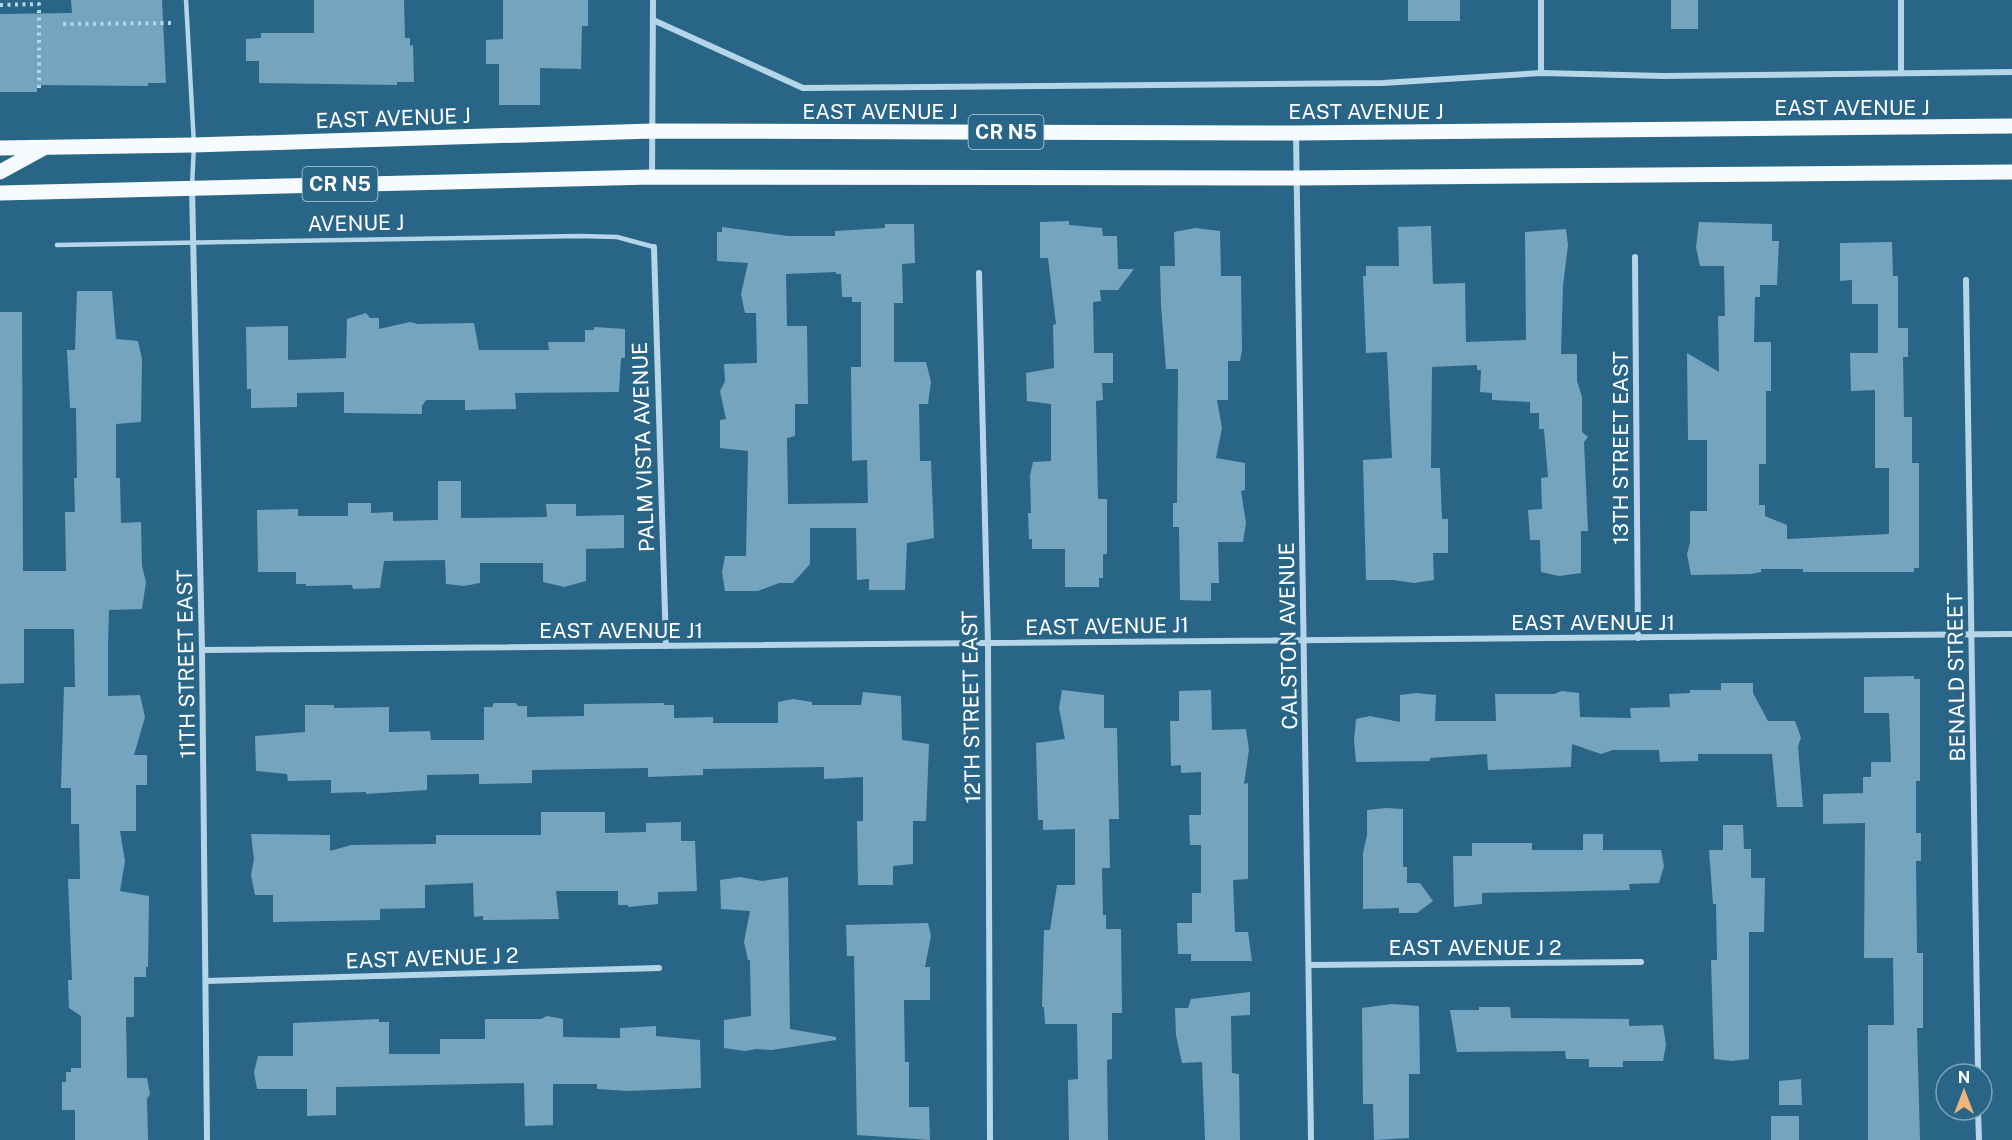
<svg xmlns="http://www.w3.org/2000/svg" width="2012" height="1140" viewBox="0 0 2012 1140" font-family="'Public Sans',sans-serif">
<rect width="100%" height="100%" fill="#296586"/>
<!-- building -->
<g fill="#75a5be" fill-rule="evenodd">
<polygon points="71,0 162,0 166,83 148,83 148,86 37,85 37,92 0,92 0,14 72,13"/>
<polygon points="314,0 404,0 405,38 410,38 410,46 413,45 414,82 397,82 397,85 259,83 259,61 246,61 246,39 261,38 261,33 314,33"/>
<polygon points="503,0 588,0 588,26 582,26 581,69 540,68 540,105 499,105 499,64 486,64 486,40 503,39"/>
<rect x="1408" y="0" width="52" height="21"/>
<rect x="1671" y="0" width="27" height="29"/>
<polygon points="1069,221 1069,225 1102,228 1103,236 1117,236 1118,269 1134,269 1118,290 1100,290 1101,301 1093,302 1094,353 1113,353 1113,383 1102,383 1103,400 1096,401 1098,499 1107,499 1107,554 1103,554 1103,578 1099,578 1099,587 1065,587 1065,549 1032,549 1032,539 1029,539 1028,513 1031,513 1030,476 1033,462 1051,461 1051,404 1027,401 1026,373 1054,368 1053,325 1056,324 1048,258 1040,258 1040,222"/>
<polygon points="1699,222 1772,224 1772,241 1779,241 1777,285 1760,285 1760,297 1755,297 1754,342 1771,342 1771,391 1766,391 1766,464 1759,464 1759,505 1765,505 1765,516 1787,525 1787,539 1889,534 1889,468 1875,468 1875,390 1851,391 1850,353 1878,353 1878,304 1852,304 1852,280 1840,281 1840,243 1892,242 1893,276 1898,276 1898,328 1908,328 1908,357 1903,357 1904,417 1912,417 1912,463 1919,463 1919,568 1914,568 1914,572 1803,572 1803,569 1761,569 1761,572 1751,574 1691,575 1687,554 1690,543 1690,511 1707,511 1707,440 1688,440 1687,353 1719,372 1718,316 1725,316 1724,266 1700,266 1696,247"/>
<path d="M 885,224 L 914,224 L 915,263 L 902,264 L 903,303 L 894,303 L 894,362 L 926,362 L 931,382 L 928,404 L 919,404 L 920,461 L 931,461 L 934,538 L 907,543 L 905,590 L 869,590 L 869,579 L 857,580 L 856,528 L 810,528 L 810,564 L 793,583 L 779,583 L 758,591 L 725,591 L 722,572 L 725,556 L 746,556 L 748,451 L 720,448 L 720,420 L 726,419 L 720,391 L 725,381 L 724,364 L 757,363 L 756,313 L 745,313 L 741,294 L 748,263 L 717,261 L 717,232 L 722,232 L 722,227 L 788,236 L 835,236 L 835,231 L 885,228 ZM 836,272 L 836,274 L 841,274 L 842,297 L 852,297 L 852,302 L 861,302 L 861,367 L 851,367 L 852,461 L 867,460 L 868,503 L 788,504 L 787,438 L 795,436 L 795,404 L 808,404 L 807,326 L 787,326 L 786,274 Z"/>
<polygon points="1431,226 1433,284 1465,283 1466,342 1526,340 1525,232 1566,229 1568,245 1563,286 1561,354 1577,354 1577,381 1582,397 1582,432 1588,437 1584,442 1588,531 1581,531 1581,573 1559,576 1541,572 1540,540 1530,540 1528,510 1542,509 1541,478 1548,477 1544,429 1539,429 1539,413 1530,413 1530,402 1492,400 1492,393 1480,392 1481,370 1477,370 1477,365 1432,367 1431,468 1440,468 1442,519 1448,519 1448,553 1433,553 1434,580 1414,583 1394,580 1366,580 1363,460 1392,458 1387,352 1366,353 1363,276 1366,276 1366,266 1399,266 1398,227"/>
<polygon points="1195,228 1220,231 1221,276 1241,276 1242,350 1240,361 1228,361 1228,400 1217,400 1222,428 1216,458 1245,463 1245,490 1241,491 1246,523 1243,542 1218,542 1219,583 1211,583 1211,601 1180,600 1179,527 1173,527 1173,503 1177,503 1178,369 1166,369 1161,305 1160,266 1175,266 1174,232"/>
<polygon points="77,291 112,291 116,339 138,341 142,359 141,422 116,424 116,478 120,478 121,523 141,522 142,566 146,582 142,609 109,610 108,645 108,696 140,695 145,717 134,755 147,755 147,785 136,785 136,831 120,831 125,861 120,891 149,896 148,967 146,967 146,977 134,977 134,1017 126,1017 127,1078 147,1078 150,1094 147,1099 148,1140 75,1140 75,1110 62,1110 62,1082 66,1082 66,1072 71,1072 71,1068 81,1068 81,1016 69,1008 68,980 72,980 68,879 80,879 79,824 71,824 71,788 61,788 64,687 75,687 74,629 24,629 24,683 0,684 0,312 22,312 23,571 66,571 65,512 75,512 74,478 77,478 76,408 70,408 67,350 75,350"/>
<polygon points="366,313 370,318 379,318 379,329 410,322 418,324 474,323 479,350 549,350 548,342 585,342 585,330 594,330 594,327 625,329 625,358 621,358 619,392 515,393 516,409 465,410 465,400 426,400 422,406 422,414 344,413 344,392 297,393 297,407 251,408 251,389 247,389 246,327 288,326 288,360 346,358 347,319"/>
<polygon points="438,481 461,481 461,518 547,517 546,504 576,504 576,516 624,515 624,548 586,549 586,581 564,587 543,582 543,563 480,563 480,583 464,586 446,584 445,560 384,561 380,588 353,589 352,585 306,586 306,584 296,584 296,572 258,572 257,510 298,509 298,516 348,516 348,503 371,503 371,513 393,512 393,521 438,520"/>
<polygon points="1914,676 1914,679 1920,679 1920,781 1916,781 1916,833 1921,833 1921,861 1916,861 1917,953 1923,953 1923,1028 1917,1028 1920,1140 1868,1140 1868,1025 1894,1025 1893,958 1864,958 1865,823 1823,824 1823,794 1863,793 1863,777 1871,777 1871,762 1891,762 1889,713 1864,713 1864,677"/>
<polygon points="1721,683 1753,683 1753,693 1768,721 1795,721 1801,738 1798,746 1803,807 1777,807 1772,754 1698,754 1698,761 1660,762 1659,750 1613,750 1601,754 1572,744 1571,767 1488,770 1487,754 1430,758 1430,761 1356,762 1354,741 1356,719 1370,716 1400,722 1400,695 1416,693 1436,695 1435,721 1496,721 1495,694 1554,694 1562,691 1579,693 1580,717 1631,718 1630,708 1670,707 1669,694 1690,693 1690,690 1721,690"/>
<polygon points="1062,690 1104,695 1104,728 1117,728 1119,819 1109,819 1110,868 1102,868 1103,915 1106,915 1106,929 1121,929 1122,1013 1112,1013 1112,1059 1107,1060 1108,1140 1069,1140 1068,1080 1078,1079 1077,1024 1045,1024 1044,1007 1042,1007 1044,930 1050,930 1057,885 1075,885 1075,829 1043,830 1043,820 1038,820 1036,743 1065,739 1059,708"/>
<polygon points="1211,690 1212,730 1246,729 1249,750 1244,784 1248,783 1248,879 1233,880 1235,932 1248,932 1252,961 1191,961 1191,954 1178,954 1177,923 1192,923 1192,893 1201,893 1201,845 1190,845 1189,815 1201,815 1201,772 1181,773 1181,765 1171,766 1170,721 1179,721 1179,691"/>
<polygon points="863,692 901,696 902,740 929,744 926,821 913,821 913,864 893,866 893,885 858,885 857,821 863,821 863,777 824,779 824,767 703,769 703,775 648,777 648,768 532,770 532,783 479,784 479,774 427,775 427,790 366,794 366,792 331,793 331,780 288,781 287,774 256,771 255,736 305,732 305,705 334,705 334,708 389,707 389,732 430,731 431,740 484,740 484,707 492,707 494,703 516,703 518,706 527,706 527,717 584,716 584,704 664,703 664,705 674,705 674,718 713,717 713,723 778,723 778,702 793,699 812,702 812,705 861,705"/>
<polygon points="1386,808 1403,809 1403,867 1407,867 1407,883 1420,883 1433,901 1417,913 1399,913 1399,908 1363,909 1363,853 1367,835 1367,810"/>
<polygon points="541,812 605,812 605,833 646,832 646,823 681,822 681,841 695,841 697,891 658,892 658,904 628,907 628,905 618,905 618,891 556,891 559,919 483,920 483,916 474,917 473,883 425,885 425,908 380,909 380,920 273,922 273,895 255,895 251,875 254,859 251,834 330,835 330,851 351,845 436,844 436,835 541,835"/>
<polygon points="1723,825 1743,825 1744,849 1751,849 1751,878 1765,878 1764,932 1749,932 1749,1059 1732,1061 1714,1059 1711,960 1717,960 1716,904 1713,904 1709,850 1723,850"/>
<polygon points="1583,834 1603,834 1603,850 1661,850 1664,866 1659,883 1629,884 1630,890 1482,893 1482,904 1454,907 1453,856 1472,856 1472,843 1532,843 1532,850 1583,850"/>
<polygon points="740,877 762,881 788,877 790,1029 836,1037 836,1040 772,1050 756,1049 745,1051 724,1048 724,1020 751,1016 750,960 748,960 744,942 750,911 721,909 720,880"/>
<polygon points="928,923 931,936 925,967 930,967 930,1000 904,1000 905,1062 909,1062 909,1107 929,1107 930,1140 857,1135 854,956 847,956 846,925"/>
<polygon points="1250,992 1250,1015 1231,1016 1232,1073 1239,1074 1240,1140 1205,1140 1202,1062 1182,1063 1176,1035 1175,1008 1188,1008 1191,999"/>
<polygon points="1392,1004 1419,1006 1420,1074 1409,1074 1409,1138 1374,1140 1373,1104 1363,1104 1362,1008"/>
<polygon points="1479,1007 1510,1007 1511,1018 1629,1019 1629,1026 1663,1025 1666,1045 1663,1061 1623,1061 1623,1067 1589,1067 1589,1059 1566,1059 1565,1051 1457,1052 1450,1010 1479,1010"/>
<polygon points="547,1016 563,1019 563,1037 620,1038 620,1028 656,1026 656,1036 700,1040 701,1088 628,1091 597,1089 597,1084 553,1084 553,1125 525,1126 524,1083 336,1087 336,1115 307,1116 307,1089 257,1089 254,1072 258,1056 293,1056 293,1023 379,1019 379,1022 389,1022 389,1054 440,1054 440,1039 485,1039 485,1019 541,1019"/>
<polygon points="1801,1079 1802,1105 1779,1105 1779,1081"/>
<rect x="1771" y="1116" width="28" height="24"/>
</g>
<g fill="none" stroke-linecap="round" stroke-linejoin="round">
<!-- path -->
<g stroke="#b5d6e8" stroke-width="4" stroke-dasharray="3 4.5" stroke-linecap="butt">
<polyline points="0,5 39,4 39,90"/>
<polyline points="63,24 173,23"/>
</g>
<!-- lane -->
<g stroke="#b5d6e8" stroke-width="4.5">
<polyline points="186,0 194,145 192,186"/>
<polyline points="57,245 580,236 617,237 654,247"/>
</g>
<!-- street -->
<g stroke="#b5d6e8" stroke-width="6">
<polyline points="1541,0 1541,73"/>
<polyline points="653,20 803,88 1383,83 1541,73 1664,76 2012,72"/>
<polyline points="1901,73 1901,0"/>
<polyline points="1296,133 1311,1140"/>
<polyline points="652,177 653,0"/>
<polyline points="192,188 202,650 207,1140"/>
<polyline points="654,247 666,646"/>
<polyline points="1635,257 1638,638"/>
<polyline points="979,273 988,644 990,1140"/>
<polyline points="1966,280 1978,1074"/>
<polyline points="202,650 2012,634"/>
<polyline points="1309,965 1641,962"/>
<polyline points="206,981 659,968"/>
<polyline points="1978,1110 1979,1140"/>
</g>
<!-- primary -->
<g stroke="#f6fbfe" stroke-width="15">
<polyline points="0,148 194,145 652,131 1296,133 2012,126"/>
<polyline points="0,172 42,149"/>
<polyline points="0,193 652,177 1297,178 2012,172"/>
</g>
</g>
<g text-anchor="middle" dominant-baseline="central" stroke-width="6" stroke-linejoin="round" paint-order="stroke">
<!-- shield labels -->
<g fill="#296586" stroke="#bfd1db" stroke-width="1.5">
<rect x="968.5" y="115" width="75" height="34" rx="4.5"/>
<rect x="302.5" y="167" width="75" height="34" rx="4.5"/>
</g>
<g font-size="20" font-weight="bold" fill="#fff">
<text x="1006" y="132">CR N5</text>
<text x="340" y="184">CR N5</text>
</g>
<!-- street labels -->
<g font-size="21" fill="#fff" stroke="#296586">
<text x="1852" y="107">EAST AVENUE J</text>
<text x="880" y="111">EAST AVENUE J</text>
<text x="1366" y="111">EAST AVENUE J</text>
<text transform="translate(393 118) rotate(-2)">EAST AVENUE J</text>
<text transform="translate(356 223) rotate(-1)">AVENUE J</text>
<text transform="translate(643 447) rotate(-92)">PALM VISTA AVENUE</text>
<text transform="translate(1620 448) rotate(-90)">13TH STREET EAST</text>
<text x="1593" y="622">EAST AVENUE J1</text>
<text transform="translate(1107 626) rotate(-1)">EAST AVENUE J1</text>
<text x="621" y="630">EAST AVENUE J1</text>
<text transform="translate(1288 636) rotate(-91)">CALSTON AVENUE</text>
<text transform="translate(186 664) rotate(-91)">11TH STREET EAST</text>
<text transform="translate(1956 677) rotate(-91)">BENALD STREET</text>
<text transform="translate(971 707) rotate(-91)">12TH STREET EAST</text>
<text x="1475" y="947">EAST AVENUE J 2</text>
<text transform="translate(432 958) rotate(-2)">EAST AVENUE J 2</text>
</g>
</g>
<!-- north arrow -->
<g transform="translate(1964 1092)"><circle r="28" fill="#296586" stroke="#7fa3b6" stroke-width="1.5"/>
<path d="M0-4.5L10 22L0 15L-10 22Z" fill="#efb67c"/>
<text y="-9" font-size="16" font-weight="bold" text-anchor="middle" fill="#ffffff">N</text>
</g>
</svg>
